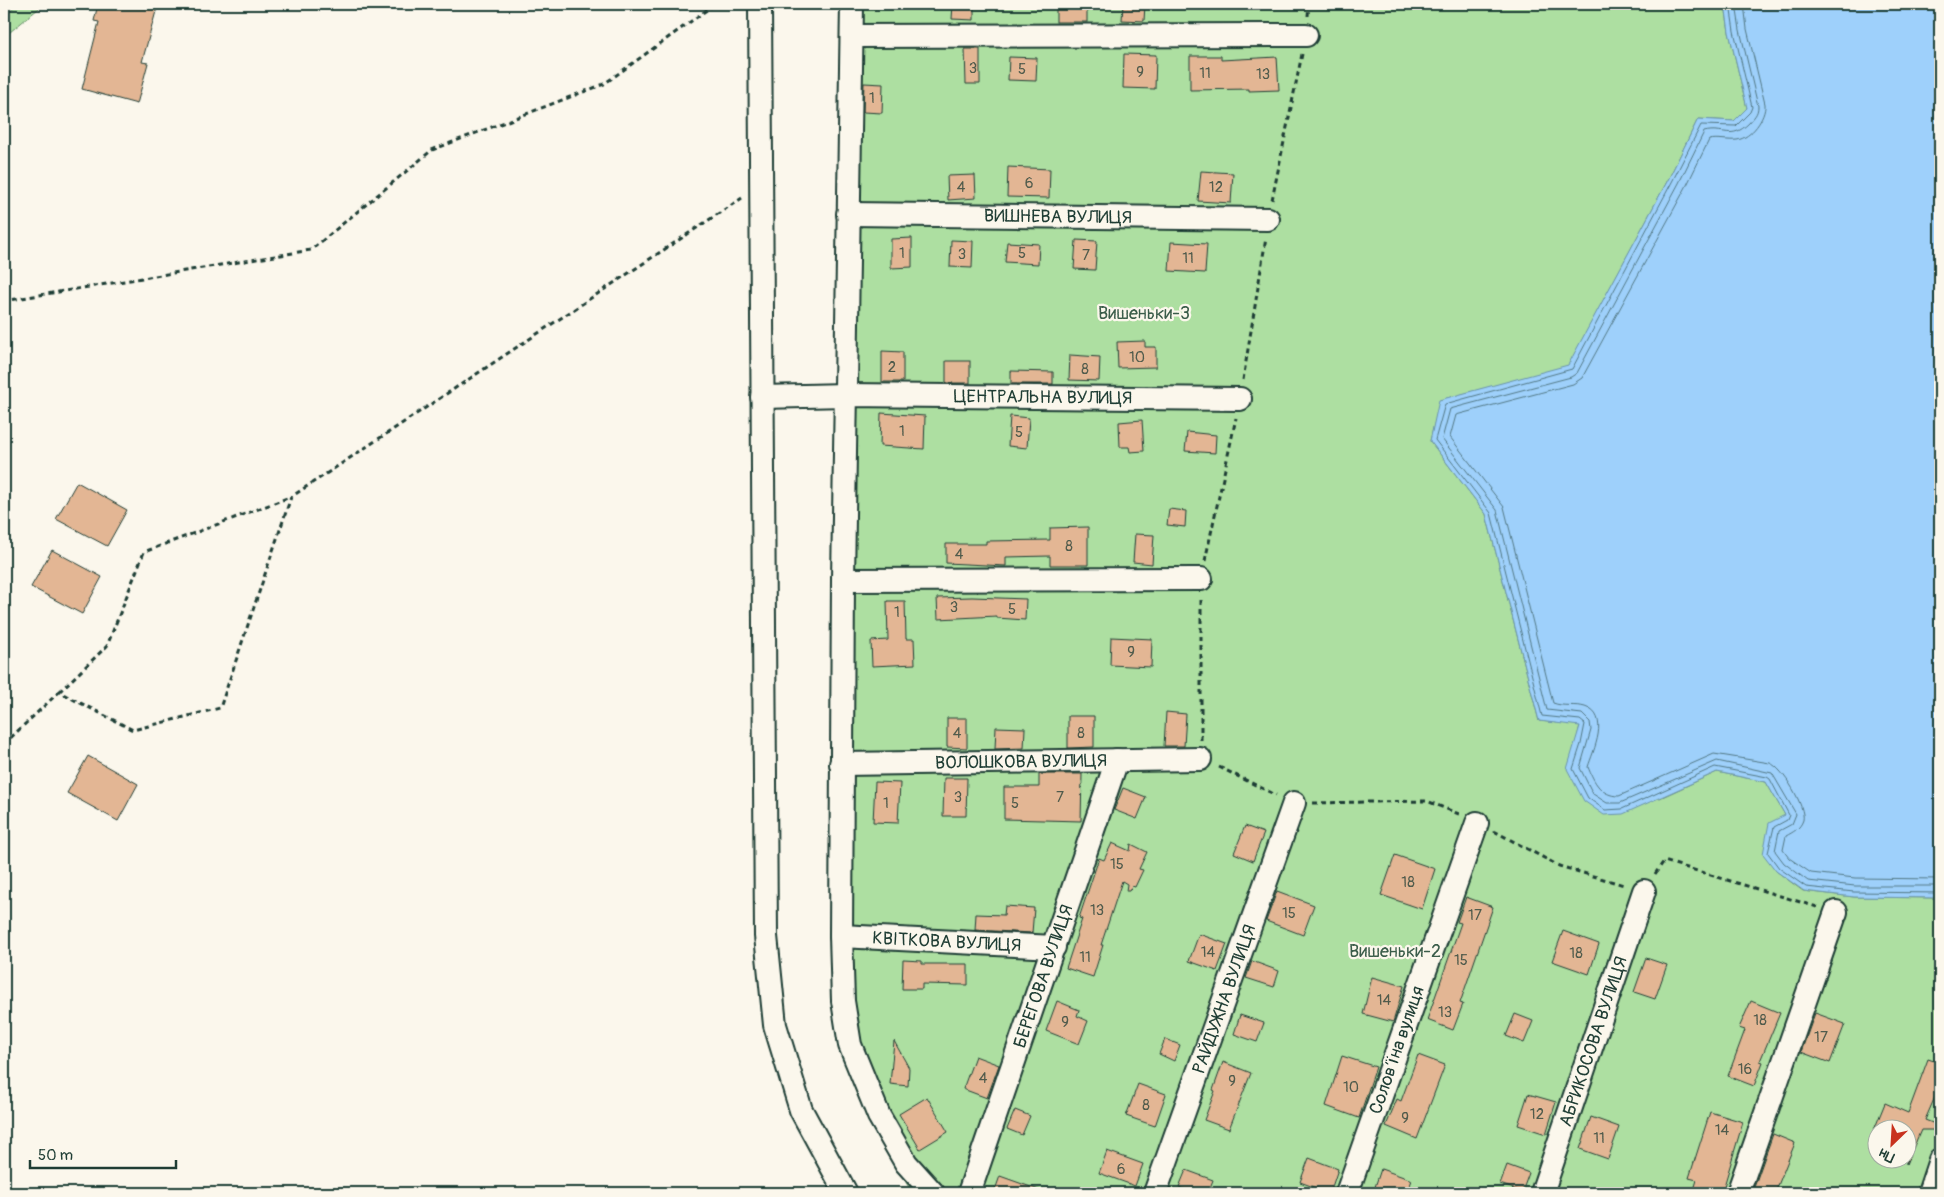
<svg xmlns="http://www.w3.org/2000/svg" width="1944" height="1197" viewBox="0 0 1944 1197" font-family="Pangolin,sans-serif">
<rect width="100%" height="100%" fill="#fbf7ec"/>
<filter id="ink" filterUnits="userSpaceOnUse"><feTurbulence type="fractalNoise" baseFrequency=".02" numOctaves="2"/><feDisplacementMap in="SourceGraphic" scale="10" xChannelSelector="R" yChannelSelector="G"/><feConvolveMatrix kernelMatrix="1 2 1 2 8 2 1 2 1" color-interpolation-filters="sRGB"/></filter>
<g filter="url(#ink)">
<!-- green -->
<g fill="#addfa1" stroke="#668e6a" fill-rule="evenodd">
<polygon points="17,4 44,4 4,37 4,16"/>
<path d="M 840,4 L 1725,4 L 1729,32 L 1747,108 L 1734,121 L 1698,119 L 1669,178 L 1568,366 L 1440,400 L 1430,441 L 1486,514 L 1539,721 L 1580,725 L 1576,743 L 1660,798 L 1717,772 L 1766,782 L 1785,815 L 1776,871 L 1803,891 L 1854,897 L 1940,898 L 1940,1193 L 912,1193 L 875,1127 L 831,954 ZM 1876,1130 L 1906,1130 L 1906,1160 L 1876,1160 Z"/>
</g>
<!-- water -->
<polygon fill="#9ed0fb" stroke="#6b95ab" points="1725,4 1940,4 1940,898 1854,897 1804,891 1776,871 1763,854 1769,823 1785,815 1766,782 1717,772 1623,814 1604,815 1584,801 1567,769 1580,726 1539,721 1486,514 1430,441 1439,400 1568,365 1669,178 1698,119 1734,121 1747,108 1729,32"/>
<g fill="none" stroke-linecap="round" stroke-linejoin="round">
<!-- shore -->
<g stroke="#527884" stroke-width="1">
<polyline points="1730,4 1734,31 1752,107 1750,112 1736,126 1701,125 1673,180 1572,369 1445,404 1435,440 1491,513 1542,716 1580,720 1585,724 1581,744 1573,769 1588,798 1605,810 1622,809 1715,767 1767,777 1770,779 1789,815 1787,820 1774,827 1768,853 1779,868 1806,887 1854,892 1940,893"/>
<path d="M 1736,4 L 1740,30 L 1758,106 C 1758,114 1754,117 1749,123 C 1731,141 1724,127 1704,132 L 1679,183 L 1577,373 L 1571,377 L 1450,409 L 1442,439 L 1497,510 L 1547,710 L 1582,714 L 1590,722 L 1591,730 L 1580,768 L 1593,794 L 1607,803 L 1620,803 L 1717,761 L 1772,773 L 1796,814 L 1792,824 L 1779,831 L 1775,851 L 1784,863 L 1808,881 L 1855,886 L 1940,886"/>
<path d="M 1744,4 L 1747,29 L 1765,104 C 1766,118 1751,138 1737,140 C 1728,141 1718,138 1709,140 L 1686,187 L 1582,378 L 1573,384 L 1456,415 L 1450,437 L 1504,507 L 1553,703 C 1563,707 1575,704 1585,707 C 1611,715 1593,751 1588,767 C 1594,782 1601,796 1619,796 L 1714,754 L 1770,763 C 1783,768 1806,807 1803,820 C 1800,829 1793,832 1786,836 L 1783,850 L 1789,858 L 1811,873 L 1855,878 L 1940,879"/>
</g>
</g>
<!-- building -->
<g fill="#e3b694" stroke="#1f3d34">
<polygon points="98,4 158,4 142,62 148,63 137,104 82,89 99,22 94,21"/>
<polygon points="953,4 974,4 974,20 952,19"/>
<rect x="1056" y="4" width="31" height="18"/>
<polygon points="1123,4 1145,4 1144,21 1122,20"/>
<polygon points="965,49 980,49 980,84 966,84"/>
<polygon points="1124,54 1156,55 1155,89 1123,88"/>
<polygon points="1190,56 1221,56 1221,60 1277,57 1279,90 1249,91 1249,89 1190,90"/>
<polygon points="1009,57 1037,58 1036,81 1008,80"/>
<polygon points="864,83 883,84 882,113 863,112"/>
<polygon points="1008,167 1050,169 1049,198 1007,197"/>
<polygon points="1201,171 1233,173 1231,203 1198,201"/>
<polygon points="975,175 976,198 948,200 947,176"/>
<polygon points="912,238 912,267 891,268 891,239"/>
<polygon points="951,240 973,241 972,268 950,267"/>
<polygon points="1076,240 1097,241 1095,270 1074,269"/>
<polygon points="1007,242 1039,244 1038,264 1005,262"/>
<polygon points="1171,242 1207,244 1205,273 1169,271"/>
<polygon points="1145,341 1145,347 1156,347 1156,367 1118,368 1117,342"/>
<polygon points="882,351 903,352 903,382 882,382"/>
<polygon points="1070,355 1100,357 1099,381 1069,380"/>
<rect x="946" y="361" width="24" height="22"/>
<polygon points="1011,371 1053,372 1053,384 1011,384"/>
<polygon points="881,413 925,416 924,449 880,446"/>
<polygon points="1010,416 1029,418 1027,448 1008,446"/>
<polygon points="1142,420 1144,451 1130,452 1129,447 1120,447 1119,422"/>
<polygon points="1187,432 1216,435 1215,453 1185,451"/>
<polygon points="77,482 127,510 107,546 56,519"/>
<polygon points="1169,509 1186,511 1185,527 1167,525"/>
<polygon points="1088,527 1088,565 1050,565 1050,556 1006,557 1006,566 946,563 946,544 986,544 986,541 1050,540 1050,528"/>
<polygon points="1135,534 1154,535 1152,564 1133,562"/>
<polygon points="52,550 102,577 82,614 31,587"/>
<polygon points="972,597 1026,599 1025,620 997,618 997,616 938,619 937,598"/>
<polygon points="887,601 905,601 906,639 914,639 915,664 872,666 871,641 888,640"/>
<polygon points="1111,637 1152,639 1151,667 1110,665"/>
<polygon points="1166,712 1186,714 1184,746 1164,746"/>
<polygon points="1068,716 1094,716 1094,747 1068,748"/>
<polygon points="947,718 967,718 967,748 947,747"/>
<polygon points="996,727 1025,728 1024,748 995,749"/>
<polygon points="88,756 138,784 118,821 67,793"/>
<polygon points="1039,774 1082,774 1081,821 1004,819 1004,787 1039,787"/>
<polygon points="944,778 967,778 966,816 943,816"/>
<polygon points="875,782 900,783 898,823 873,822"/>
<polygon points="1123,788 1146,797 1137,819 1114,810"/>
<polygon points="1245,826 1264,833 1253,861 1234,853"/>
<polygon points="1112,843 1130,851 1131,844 1147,852 1139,869 1143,870 1135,887 1132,886 1129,891 1126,891 1127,884 1122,881 1101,945 1103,945 1093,977 1066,968 1082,919 1079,918 1099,858 1104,860"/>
<polygon points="1395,855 1435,869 1422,909 1381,895"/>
<polygon points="1277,891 1314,905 1303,935 1266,921"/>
<polygon points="1466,897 1493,907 1460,1003 1463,1004 1453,1030 1427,1020 1461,923 1457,922"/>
<polygon points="1005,906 1034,908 1032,933 975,930 976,914 1004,915"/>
<polygon points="1563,931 1599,944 1589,974 1552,961"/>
<polygon points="1199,934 1227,944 1217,971 1189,961"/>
<polygon points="1646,958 1667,965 1655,999 1634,992"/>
<polygon points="903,960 922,961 922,964 968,964 968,985 922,984 922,989 902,989"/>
<polygon points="1252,961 1279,971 1274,987 1246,978"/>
<polygon points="1372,977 1404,986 1393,1022 1363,1014"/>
<polygon points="1057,1001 1079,1010 1077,1016 1088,1021 1079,1044 1046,1031"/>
<polygon points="1751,1001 1780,1013 1760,1061 1763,1062 1754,1086 1728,1076 1745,1030 1739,1028"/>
<polygon points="1815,1013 1845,1024 1830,1063 1801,1052"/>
<polygon points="1515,1014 1533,1021 1524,1043 1506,1036"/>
<polygon points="1240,1015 1264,1023 1257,1042 1234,1034"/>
<polygon points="1165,1039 1180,1045 1174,1061 1159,1054"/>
<polygon points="894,1041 909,1068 908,1086 890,1084"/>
<polygon points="1418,1055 1445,1065 1417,1139 1386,1126 1397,1099 1401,1101"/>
<polygon points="975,1056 999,1065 987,1098 963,1089"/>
<polygon points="1342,1056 1376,1067 1359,1118 1326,1106"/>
<polygon points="1928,1059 1940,1063 1940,1099 1935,1097 1925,1120 1940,1126 1940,1130 1921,1130 1906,1164 1906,1130 1874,1130 1885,1103 1908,1113"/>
<polygon points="1223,1062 1251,1073 1229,1129 1204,1120 1215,1091 1213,1090"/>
<polygon points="1138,1084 1166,1094 1155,1126 1126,1116"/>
<polygon points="1528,1094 1556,1102 1546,1134 1518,1125"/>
<polygon points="927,1097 948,1132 920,1149 899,1114"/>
<polygon points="1015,1110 1030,1116 1022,1135 1007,1129"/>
<polygon points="1710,1112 1743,1122 1722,1193 1693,1193 1697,1180 1689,1178"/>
<polygon points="1591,1117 1619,1127 1608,1159 1580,1149"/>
<polygon points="1773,1134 1795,1143 1775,1193 1752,1193"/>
<polygon points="1107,1151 1143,1164 1135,1186 1099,1173"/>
<polygon points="1309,1158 1338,1169 1330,1193 1300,1182"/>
<polygon points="1507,1165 1529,1173 1522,1192 1500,1184"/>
<polygon points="1381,1169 1412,1180 1407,1193 1373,1193"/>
<polygon points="1186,1170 1213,1180 1208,1193 1194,1193 1179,1187"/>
<polygon points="1000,1176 1042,1191 1042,1193 994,1193"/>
</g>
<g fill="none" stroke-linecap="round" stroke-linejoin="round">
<!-- minor casing -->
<g stroke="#1f3d34" stroke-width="26">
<g id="minor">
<polyline points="760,4 766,936 775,1025 801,1110 846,1193"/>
<polyline points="852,4 843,580 841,936 843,1001 850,1045 879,1116 906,1163 933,1193"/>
<polyline points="852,36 1306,35"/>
<path id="s1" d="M 848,214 L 1268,219"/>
<path id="s2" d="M 762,397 L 846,395 L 1240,399"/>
<polyline points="843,580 1201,579"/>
<path id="s3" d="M 841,764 L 1200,759"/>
<path id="s4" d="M 841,936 L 1054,947"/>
<path id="s5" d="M 969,1193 L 1117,760"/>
<path id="s6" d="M 1155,1193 L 1294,803"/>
<polyline points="1347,1193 1477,823"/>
<path id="s7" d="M 1542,1193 L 1644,891"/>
<polyline points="1738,1193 1836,912"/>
<polyline points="1929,1193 1940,1160"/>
</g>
</g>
<!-- path -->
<g stroke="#1f3d34" stroke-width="3" stroke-dasharray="5 4" stroke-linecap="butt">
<polyline points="1308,16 1309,4"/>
<polyline points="1272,200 1302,54"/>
<polyline points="4,301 311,250 432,150 604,84 715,4"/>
<polyline points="1243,380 1266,238"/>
<polyline points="1205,561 1236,418"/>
<polyline points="59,692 107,646 144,552 290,497"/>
<polyline points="1201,740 1201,599"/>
<polyline points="4,744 59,692 133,730 220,708 291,497 742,198"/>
<polyline points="1219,767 1276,795"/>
<polyline points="1313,803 1427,801 1459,814"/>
<polyline points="1494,831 1559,866 1624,885"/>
<polyline points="1655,874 1664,861 1817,907"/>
</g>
<!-- minor -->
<use href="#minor" stroke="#fbf7ec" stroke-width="22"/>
</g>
</g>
<g text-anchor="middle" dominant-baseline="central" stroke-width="4.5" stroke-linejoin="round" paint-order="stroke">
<!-- number labels -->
<g font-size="15" fill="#505b4c">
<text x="973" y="68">3</text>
<text x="1022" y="69">5</text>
<text x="1140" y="72">9</text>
<text x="1205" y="73">11</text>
<text x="1263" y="74">13</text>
<text x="872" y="98">1</text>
<text x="1029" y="183">6</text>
<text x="961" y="187">4</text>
<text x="1216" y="187">12</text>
<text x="902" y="253">1</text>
<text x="1022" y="253">5</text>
<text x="962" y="254">3</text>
<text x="1086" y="255">7</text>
<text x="1188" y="258">11</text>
<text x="1137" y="357">10</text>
<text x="892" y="367">2</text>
<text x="1085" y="369">8</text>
<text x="902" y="431">1</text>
<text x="1019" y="432">5</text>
<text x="1069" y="546">8</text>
<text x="959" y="554">4</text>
<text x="954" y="607">3</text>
<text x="1012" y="609">5</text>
<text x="897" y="612">1</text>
<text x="1131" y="652">9</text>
<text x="957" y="733">4</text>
<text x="1081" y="733">8</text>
<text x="958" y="797">3</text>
<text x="1060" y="797">7</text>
<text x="886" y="803">1</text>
<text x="1015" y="803">5</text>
<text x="1117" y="864">15</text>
<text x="1408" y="882">18</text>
<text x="1097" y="910">13</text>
<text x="1289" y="913">15</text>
<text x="1475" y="915">17</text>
<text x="1208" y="952">14</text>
<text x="1576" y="953">18</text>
<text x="1085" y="957">11</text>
<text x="1461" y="960">15</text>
<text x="1384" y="1000">14</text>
<text x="1445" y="1012">13</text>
<text x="1760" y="1020">18</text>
<text x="1065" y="1022">9</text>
<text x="1821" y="1037">17</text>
<text x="1745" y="1069">16</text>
<text x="983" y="1078">4</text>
<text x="1232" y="1081">9</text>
<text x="1351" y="1087">10</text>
<text x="1146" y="1105">8</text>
<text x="1537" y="1114">12</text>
<text x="1405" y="1118">9</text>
<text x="1722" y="1130">14</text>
<text x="1599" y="1138">11</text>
<text x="1121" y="1169">6</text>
</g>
<!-- street labels -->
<g font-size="18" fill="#1f3d34" stroke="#fbf7ec">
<text stroke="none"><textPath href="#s1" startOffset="210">ВИШНЕВА ВУЛИЦЯ</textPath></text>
<text stroke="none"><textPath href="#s2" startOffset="281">ЦЕНТРАЛЬНА ВУЛИЦЯ</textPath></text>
<text stroke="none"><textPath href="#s3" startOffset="180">ВОЛОШКОВА ВУЛИЦЯ</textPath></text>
<text stroke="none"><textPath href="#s4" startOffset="106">КВІТКОВА ВУЛИЦЯ</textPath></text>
<text stroke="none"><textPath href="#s5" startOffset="229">БЕРЕГОВА ВУЛИЦЯ</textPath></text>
<text stroke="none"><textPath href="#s6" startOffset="206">РАЙДУЖНА ВУЛИЦЯ</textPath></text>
<text stroke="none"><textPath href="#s7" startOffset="160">АБРИКОСОВА ВУЛИЦЯ</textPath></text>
<text transform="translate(1397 1050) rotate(-71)">Соловʼїна вулиця</text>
</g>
<!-- park labels -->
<g font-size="18" fill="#3b5d4a" stroke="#fbf7ec">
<text x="1144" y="313">Вишеньки-3</text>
<text x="1395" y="951">Вишеньки-2</text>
</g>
</g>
<!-- margin -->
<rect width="1944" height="1197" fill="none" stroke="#fbf7ec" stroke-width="20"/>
<rect x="10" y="10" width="1924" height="1177" fill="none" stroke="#1f3d34" stroke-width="2" filter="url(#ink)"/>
<!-- north arrow -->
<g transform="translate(1892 1144) rotate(205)"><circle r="24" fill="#fbf7ec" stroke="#a3ada2"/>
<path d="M0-4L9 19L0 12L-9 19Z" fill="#c8321e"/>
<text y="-8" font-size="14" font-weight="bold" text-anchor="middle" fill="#1f3d34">Пн</text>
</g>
<!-- scale -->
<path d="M30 1160v8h146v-8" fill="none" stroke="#1f3d34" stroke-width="2.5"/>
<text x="38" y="1160" font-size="15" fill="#1f3d34" stroke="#fbf7ec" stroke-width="4" paint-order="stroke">50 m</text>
</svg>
